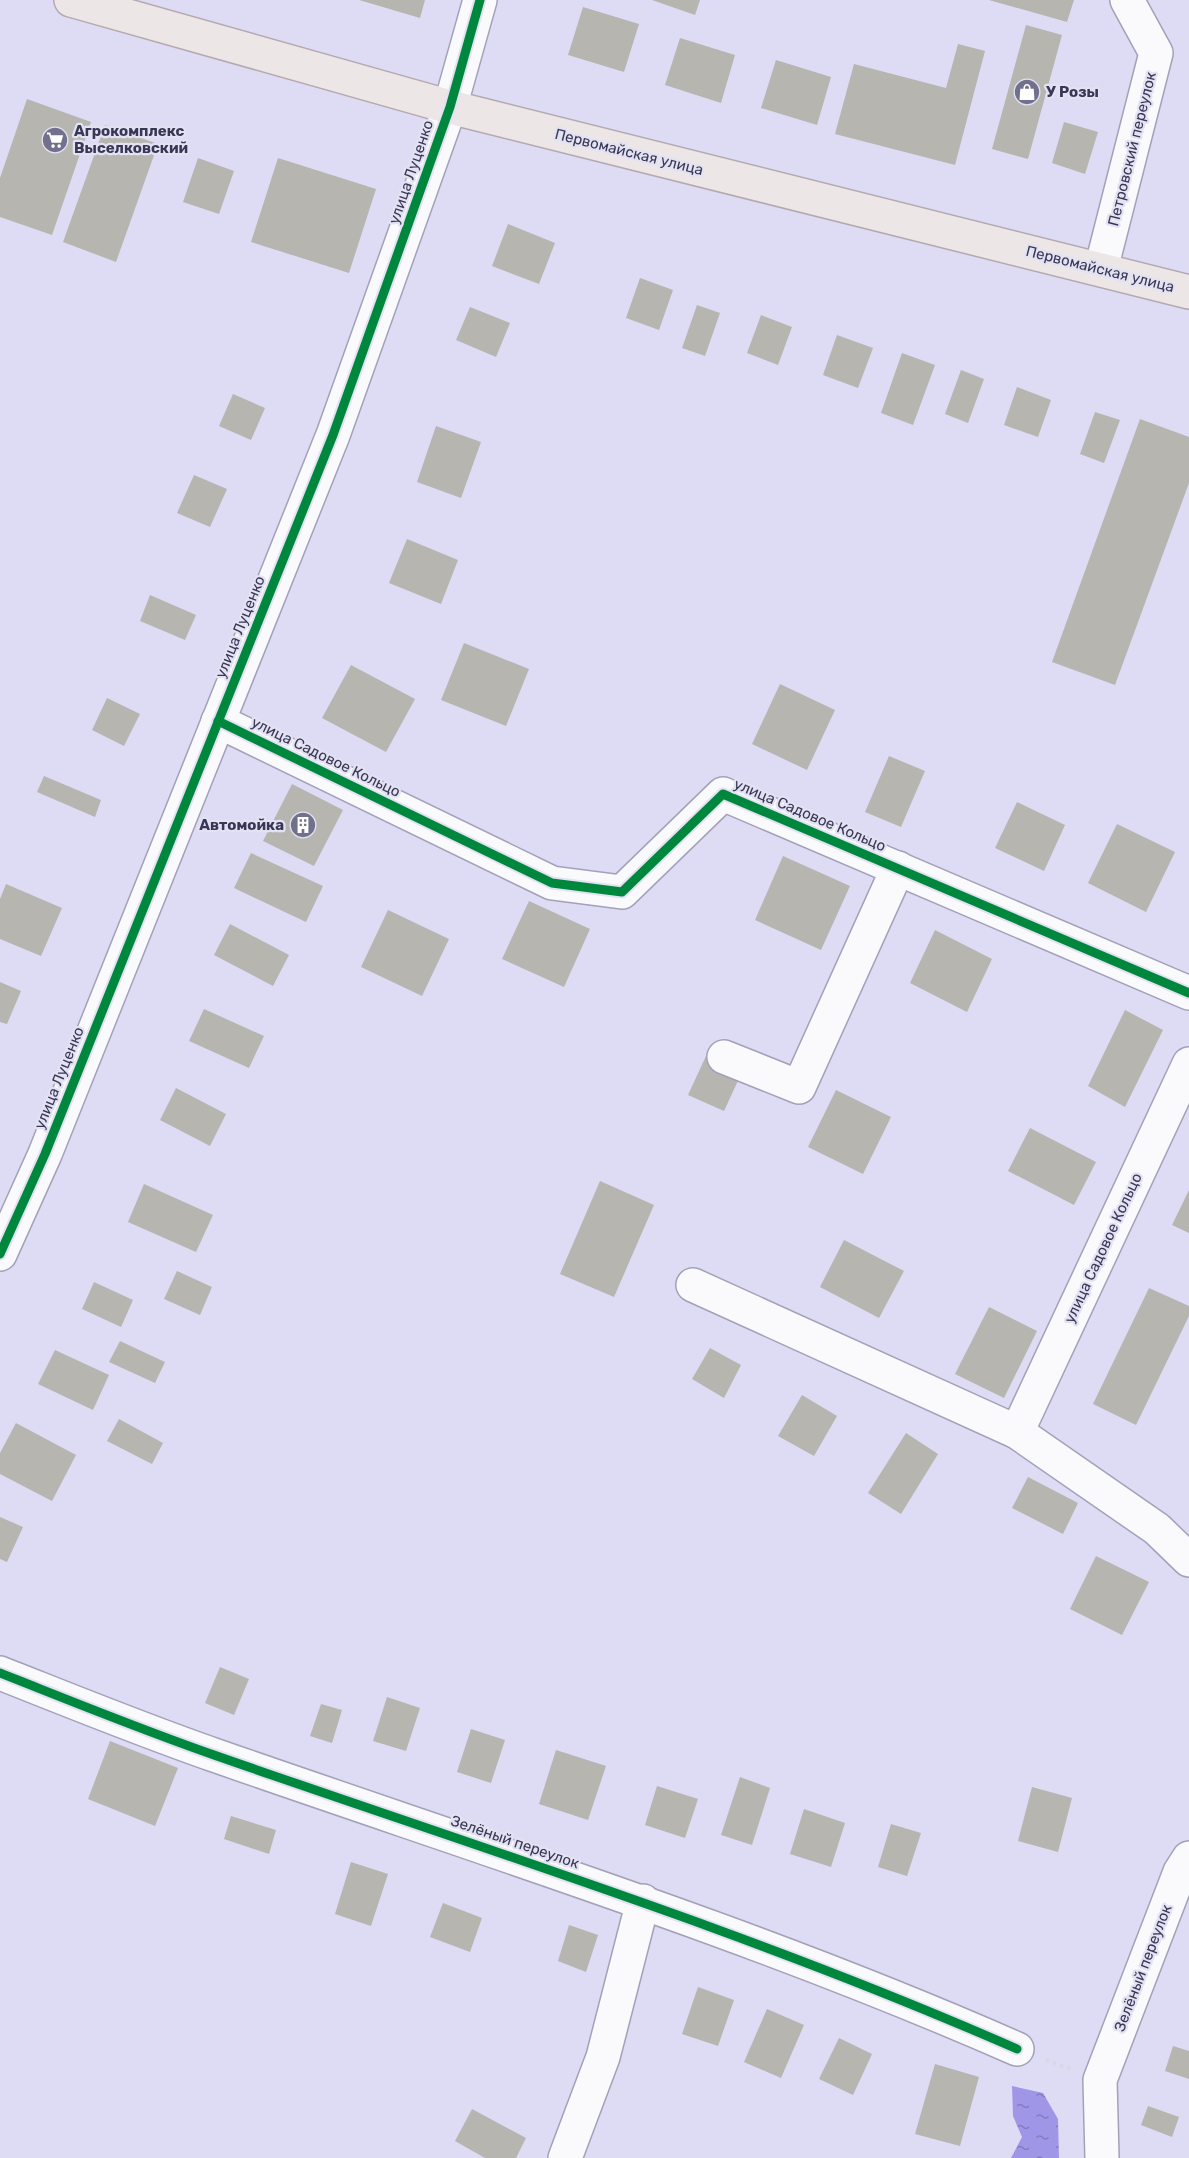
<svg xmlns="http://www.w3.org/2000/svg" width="1189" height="2158" viewBox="0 0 1189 2158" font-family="Rubik,sans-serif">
<defs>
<pattern id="water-ripples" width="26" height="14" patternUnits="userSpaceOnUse" patternTransform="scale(1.5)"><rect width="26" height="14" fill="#9f96e7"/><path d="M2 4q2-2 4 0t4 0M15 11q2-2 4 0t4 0" fill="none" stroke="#837bbe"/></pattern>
</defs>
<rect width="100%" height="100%" fill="#dddcf4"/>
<!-- water -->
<polygon fill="url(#water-ripples)" points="1012,2086 1043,2093 1058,2119 1059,2158 1011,2158 1022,2137 1013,2116"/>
<!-- building -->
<g fill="#b6b5b0">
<polygon points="359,0 425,0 420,18"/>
<polygon points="652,0 700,0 695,15"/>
<polygon points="989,0 1074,0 1067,22"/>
<polygon points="583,7 639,24 624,72 568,55"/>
<polygon points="1026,25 1062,35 1028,159 992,149"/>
<polygon points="680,38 735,55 721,103 665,85"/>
<polygon points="958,44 985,51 955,165 835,134 854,64 946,88"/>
<polygon points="776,60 831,77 817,125 761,108"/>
<polygon points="27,99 91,122 52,235 0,217 0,178"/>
<polygon points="1064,122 1098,132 1085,174 1052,163"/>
<polygon points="105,125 158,144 116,262 63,242"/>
<polygon points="198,158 234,171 219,214 183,202"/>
<polygon points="278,158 376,189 349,273 251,242"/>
<polygon points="508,224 555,243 539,284 492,266"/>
<polygon points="640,278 673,290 659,330 626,318"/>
<polygon points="697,305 720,313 705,356 682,348"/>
<polygon points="470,307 510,323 496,357 456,340"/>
<polygon points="761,315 792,327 778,365 747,353"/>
<polygon points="837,335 873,348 858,388 823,375"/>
<polygon points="902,353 935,365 913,425 881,413"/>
<polygon points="961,370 984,379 968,423 945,414"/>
<polygon points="1017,387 1051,400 1038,437 1004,425"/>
<polygon points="233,394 265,408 251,440 219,426"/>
<polygon points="1095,412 1120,420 1104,463 1080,454"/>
<polygon points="1140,419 1189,437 1189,483 1115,685 1052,662"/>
<polygon points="436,426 481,442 461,498 417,482"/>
<polygon points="194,475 227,489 210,527 177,513"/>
<polygon points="407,539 458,560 441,604 389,583"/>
<polygon points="150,595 196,615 185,640 140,621"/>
<polygon points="464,643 529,669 506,726 441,700"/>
<polygon points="351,665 415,699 386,752 322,718"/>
<polygon points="780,684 835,710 807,770 752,744"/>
<polygon points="107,698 140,714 124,746 92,730"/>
<polygon points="889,756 925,771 901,827 865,812"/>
<polygon points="44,776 101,800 95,817 37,792"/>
<polygon points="292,784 343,810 314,866 263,841"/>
<polygon points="1017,802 1065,825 1044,871 995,848"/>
<polygon points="1117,824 1175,852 1146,912 1088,883"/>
<polygon points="251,853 323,886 306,922 234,888"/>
<polygon points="783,856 850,886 821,950 755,920"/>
<polygon points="6,884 62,908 41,956 0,939 0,899"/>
<polygon points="529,901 590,929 564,987 502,959"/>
<polygon points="388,910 449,939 422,996 361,967"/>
<polygon points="230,924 289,955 273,986 214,955"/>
<polygon points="935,930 992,959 967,1012 910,983"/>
<polygon points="0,982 21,991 7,1024 0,1022"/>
<polygon points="204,1009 264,1036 249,1068 189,1041"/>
<polygon points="1125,1010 1163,1030 1125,1107 1088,1086"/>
<polygon points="706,1056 742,1072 724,1111 688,1095"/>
<polygon points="176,1088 226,1114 210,1146 160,1120"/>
<polygon points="836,1090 891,1117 863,1174 808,1147"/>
<polygon points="1030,1128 1096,1162 1074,1205 1008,1171"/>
<polygon points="600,1181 654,1205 614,1297 560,1274"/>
<polygon points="144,1184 213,1215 196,1252 128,1222"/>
<polygon points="1189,1190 1189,1233 1172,1225"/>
<polygon points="844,1240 904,1271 879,1318 820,1287"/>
<polygon points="177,1271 212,1287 200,1315 164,1299"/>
<polygon points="94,1282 133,1300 121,1327 82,1309"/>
<polygon points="1149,1288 1189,1306 1189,1316 1136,1425 1093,1404"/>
<polygon points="989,1307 1037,1331 1004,1398 955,1374"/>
<polygon points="120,1341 165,1362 155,1383 109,1362"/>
<polygon points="710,1348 741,1365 724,1398 692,1379"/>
<polygon points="55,1350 109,1375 93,1410 38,1384"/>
<polygon points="802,1395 837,1416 814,1456 778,1436"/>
<polygon points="119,1419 163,1443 152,1464 107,1441"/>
<polygon points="16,1423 76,1455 52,1501 0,1474 0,1453"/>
<polygon points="906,1433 938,1454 901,1514 868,1493"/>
<polygon points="1028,1477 1078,1503 1063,1534 1012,1508"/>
<polygon points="0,1517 23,1527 7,1562 0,1559"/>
<polygon points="1096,1556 1149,1582 1122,1635 1070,1609"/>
<polygon points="220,1667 249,1679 234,1715 205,1703"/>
<polygon points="387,1697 420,1708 406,1751 373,1741"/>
<polygon points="321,1704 342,1710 332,1743 310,1736"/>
<polygon points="471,1729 505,1740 491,1783 457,1772"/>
<polygon points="110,1741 178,1768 155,1826 88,1799"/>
<polygon points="556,1750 606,1766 588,1820 539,1804"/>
<polygon points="740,1777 770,1788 752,1845 721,1835"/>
<polygon points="657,1786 698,1799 685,1838 645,1825"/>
<polygon points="1032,1787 1072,1798 1058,1852 1018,1841"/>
<polygon points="804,1809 845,1823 831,1867 790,1854"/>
<polygon points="231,1816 276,1830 269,1854 224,1839"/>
<polygon points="891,1824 921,1833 907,1876 878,1867"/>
<polygon points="351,1862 388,1874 371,1926 335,1914"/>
<polygon points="443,1903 482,1918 470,1952 430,1937"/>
<polygon points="569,1925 598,1935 586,1972 558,1961"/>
<polygon points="698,1987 734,2000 718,2046 682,2034"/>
<polygon points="767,2009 804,2025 781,2078 744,2062"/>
<polygon points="839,2038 872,2054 853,2095 819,2079"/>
<polygon points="1173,2046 1189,2051 1189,2079 1165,2071"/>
<polygon points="935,2064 979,2077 960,2146 915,2134"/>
<polygon points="1148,2106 1179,2117 1172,2137 1141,2125"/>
<polygon points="472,2109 526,2138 516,2158 485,2158 455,2141"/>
</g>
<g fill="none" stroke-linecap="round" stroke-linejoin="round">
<!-- minor casing -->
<g stroke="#a3a1b9" stroke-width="36">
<g id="minor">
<polyline points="1101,269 1156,53 1127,0"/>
<polyline points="218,721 552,883 622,892 723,794 1189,993"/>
<polyline points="724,1057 799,1087 898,868"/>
<polyline points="0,1254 45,1154 333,435 450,107 480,0"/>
<polyline points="693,1285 1017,1432 1157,1529 1189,1560"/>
<polyline points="1017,1432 1189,1064"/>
<path d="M 0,1673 C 71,1701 142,1730 214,1755 C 483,1849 756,1934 1017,2049"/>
<polyline points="565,2158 603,2057 643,1901"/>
<polyline points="1102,2158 1100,2080 1180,1872 1189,1858"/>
</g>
</g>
<!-- major casing -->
<g stroke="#b6a8af" stroke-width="36">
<polyline id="major" points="71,0 450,107 1189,292"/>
</g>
<!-- path -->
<polyline stroke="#d9d8e0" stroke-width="4" stroke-dasharray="3 4.5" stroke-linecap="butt" points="1046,2060 1070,2069"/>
<!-- minor -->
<use href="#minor" stroke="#fafafd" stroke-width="33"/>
<!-- major -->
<use href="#major" stroke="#ede6e6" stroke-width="33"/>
<!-- cycleway casing -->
<g stroke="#e2e2f2" stroke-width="13">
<g id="cycleway">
<polyline points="218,721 552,883 622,892 723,794 1189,993"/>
<polyline points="0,1254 45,1154 333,435 450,107 480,0"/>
<path d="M 0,1673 C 71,1701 142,1730 214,1755 C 483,1849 756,1934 1017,2049"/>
</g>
</g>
<!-- cycleway -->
<use href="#cycleway" stroke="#00873e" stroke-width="9"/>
</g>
<!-- icons -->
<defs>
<g id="shop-disc" transform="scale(1.35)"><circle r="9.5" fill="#72718d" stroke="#e2e2f2"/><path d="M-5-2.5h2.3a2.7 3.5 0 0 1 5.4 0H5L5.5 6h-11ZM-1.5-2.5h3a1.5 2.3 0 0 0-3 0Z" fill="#fff"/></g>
<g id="supermarket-disc" transform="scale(1.35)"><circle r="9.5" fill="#72718d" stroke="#e2e2f2"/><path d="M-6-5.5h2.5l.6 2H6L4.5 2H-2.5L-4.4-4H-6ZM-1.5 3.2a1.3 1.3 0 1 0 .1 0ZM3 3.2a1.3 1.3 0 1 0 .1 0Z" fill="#fff"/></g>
<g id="building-disc" transform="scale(1.35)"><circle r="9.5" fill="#72718d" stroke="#e2e2f2"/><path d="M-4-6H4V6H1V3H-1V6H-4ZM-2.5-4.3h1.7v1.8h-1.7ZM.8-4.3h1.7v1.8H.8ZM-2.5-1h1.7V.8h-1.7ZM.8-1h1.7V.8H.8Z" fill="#fff"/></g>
</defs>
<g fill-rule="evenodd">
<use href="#shop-disc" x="1027" y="92"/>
<use href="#supermarket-disc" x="55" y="140"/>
<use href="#building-disc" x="303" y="825"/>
</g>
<g text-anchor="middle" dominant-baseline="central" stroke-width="4.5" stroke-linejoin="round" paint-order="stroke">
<!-- poi labels -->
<g font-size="15" font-weight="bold" fill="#393756" stroke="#e2e2f2" text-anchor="start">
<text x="1046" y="92">У Розы</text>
<text x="74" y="131">Агрокомплекс<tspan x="74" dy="17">Выселковский</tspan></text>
<text x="284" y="825" text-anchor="end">Автомойка</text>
</g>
<!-- street labels -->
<g font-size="15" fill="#393756" stroke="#e2e2f2">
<text transform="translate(1132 149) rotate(-76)">Петровский переулок</text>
<text transform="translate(629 152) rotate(14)">Первомайская улица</text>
<text transform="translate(411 172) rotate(-71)">улица Луценко</text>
<text transform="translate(1100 269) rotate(14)">Первомайская улица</text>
<text transform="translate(240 627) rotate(-68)">улица Луценко</text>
<text transform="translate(326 757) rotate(26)">улица Садовое Кольцо</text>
<text transform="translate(810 815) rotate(23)">улица Садовое Кольцо</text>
<text transform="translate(59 1078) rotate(-68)">улица Луценко</text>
<text transform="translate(1103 1248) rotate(-65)">улица Садовое Кольцо</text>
<text transform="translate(515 1842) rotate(19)">Зелёный переулок</text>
<text transform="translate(1143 1968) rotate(-69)">Зелёный переулок</text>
</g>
</g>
</svg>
